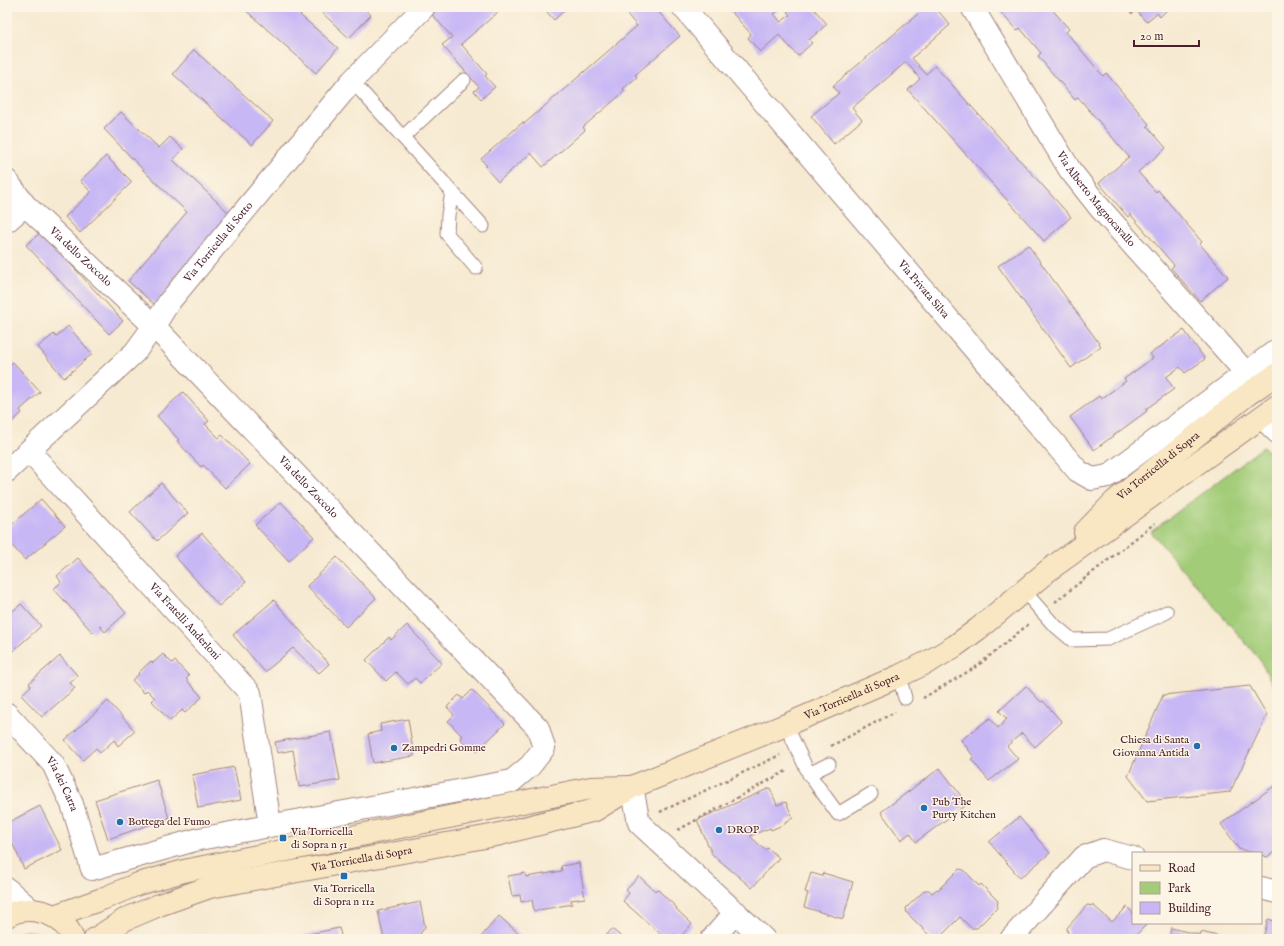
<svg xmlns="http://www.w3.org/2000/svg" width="1284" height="946" viewBox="0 0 1284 946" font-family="'IM FELL English',serif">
<rect width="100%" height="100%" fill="#fcf5e5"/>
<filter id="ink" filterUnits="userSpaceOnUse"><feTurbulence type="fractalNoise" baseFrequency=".025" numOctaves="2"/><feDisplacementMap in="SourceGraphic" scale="8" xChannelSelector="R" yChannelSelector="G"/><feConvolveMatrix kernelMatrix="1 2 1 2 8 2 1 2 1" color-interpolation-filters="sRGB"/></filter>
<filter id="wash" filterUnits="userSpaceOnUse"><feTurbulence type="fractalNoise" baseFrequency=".012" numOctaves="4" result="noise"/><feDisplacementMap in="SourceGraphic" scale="16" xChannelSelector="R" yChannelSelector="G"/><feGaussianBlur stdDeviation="0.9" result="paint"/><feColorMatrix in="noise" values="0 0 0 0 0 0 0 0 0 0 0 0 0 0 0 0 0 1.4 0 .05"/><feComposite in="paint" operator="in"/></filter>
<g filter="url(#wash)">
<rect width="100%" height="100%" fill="#f7ead2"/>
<!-- green -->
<g fill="#a2cc78" stroke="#767652">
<polygon points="1263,447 1277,459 1277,693 1260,660 1151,532"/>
<path d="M 25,931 C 35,931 41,933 48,939 L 10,939 L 16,934 Z"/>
</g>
<g id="blocks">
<!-- building -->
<g fill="#c8b7f5">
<polygon points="242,7 302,7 305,9 300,15 338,48 316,73"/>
<polygon points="316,7 362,7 371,15 349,38"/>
<polygon points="432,7 504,7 461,44 487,74 485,76 495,87 481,99 474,91 479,87 442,45 452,37 428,10"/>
<polygon points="547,7 568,7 554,20 547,12 548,11 545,8"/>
<polygon points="621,7 654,7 680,36 635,75 637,77 623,89 625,91 583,127 585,130 543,167 531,153 498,182 485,167 487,166 481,159 523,122 524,124 637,26"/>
<polygon points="727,7 774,7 778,11 774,14 781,22 790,15 787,12 793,7 812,7 827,24 809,40 812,43 798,56 779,35 760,52 748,38 751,34"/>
<polygon points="926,7 935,7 950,25 912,58 926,74 935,66 1071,217 1044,241 908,90 920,79 906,62 852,108 862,120 834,144 811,116 839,93 833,86"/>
<polygon points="1000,7 1050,7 1069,29 1066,32 1103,76 1106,73 1149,124 1147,126 1166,148 1138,172 1156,192 1158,190 1202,242 1200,244 1228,277 1200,301 1171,268 1174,265 1130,214 1128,217 1099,183 1129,157 1078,97 1075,100 1038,56 1041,53 1020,28 1017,31 998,9"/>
<polygon points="1126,7 1170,7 1160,17 1157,13 1146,22 1136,10 1132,14"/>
<polygon points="194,50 273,121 252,145 173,74"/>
<polygon points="121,112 159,148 170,137 183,149 173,160 231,215 155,305 128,281 187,212 148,175 104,129"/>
<polygon points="106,156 132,182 80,233 65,217 91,192 80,181"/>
<polygon points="41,232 123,321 109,334 26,245"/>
<polygon points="1028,245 1101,346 1071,368 998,266"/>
<polygon points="68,326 92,354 64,378 38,347 54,334 56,337"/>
<polygon points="1184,330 1205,359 1185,373 1180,367 1166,377 1174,389 1146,409 1147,411 1094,450 1070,417 1099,396 1101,399 1126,381 1124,379 1153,358 1150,354"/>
<polygon points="13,362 40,392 20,410 22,413 11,423 7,418 7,367"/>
<polygon points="183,392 209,421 205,424 219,438 222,435 250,464 225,488 203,465 201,467 177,441 179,440 157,416"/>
<polygon points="161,483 188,513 157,541 130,512"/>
<polygon points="41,499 65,526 25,560 7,540 7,529"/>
<polygon points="281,502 314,537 289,561 255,525"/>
<polygon points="202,533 246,582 219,606 175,556"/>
<polygon points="337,557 376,598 346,627 307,586"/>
<polygon points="78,558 126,613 105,632 100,626 93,633 54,589 61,582 57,576"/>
<polygon points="274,600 329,664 319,673 293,648 265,672 233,635"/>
<polygon points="21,604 41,626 13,651 7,644 7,616"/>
<polygon points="407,625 442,663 420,683 415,678 408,684 396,672 386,681 366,660 389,637 391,640"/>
<polygon points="163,654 172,663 175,661 189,676 186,679 202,697 185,713 182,710 170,721 152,701 155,698 147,690 144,693 132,680 139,674 138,673 151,661 153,663"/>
<polygon points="60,656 78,676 70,683 75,688 42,717 21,695 31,686 29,683"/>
<polygon points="1026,686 1041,702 1043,701 1062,722 1035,747 1022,733 1007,746 1018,759 989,781 971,759 974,757 961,740 990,718 998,728 1007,719 999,711"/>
<polygon points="1250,686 1267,715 1230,792 1147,801 1128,776 1163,695"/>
<polygon points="472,690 505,724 477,751 470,744 467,747 460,738 462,736 448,721 454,715 447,707 459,695 463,699"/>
<polygon points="108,701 135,731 118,746 114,740 100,753 96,748 83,760 65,740"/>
<polygon points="408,719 414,756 373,763 368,734 381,731 380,724"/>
<polygon points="331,732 340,780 299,787 293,750 277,753 275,742"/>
<polygon points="234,767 241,800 198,808 192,775"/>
<polygon points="940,768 967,804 916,842 910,833 901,840 881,812"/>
<polygon points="157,780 169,818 108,839 95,800"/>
<polygon points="1277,784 1277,850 1267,857 1261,855 1261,853 1253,853 1239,849 1221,824"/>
<polygon points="770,788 777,805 786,802 793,818 785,822 785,824 771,830 770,828 750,836 765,850 768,848 779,858 752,888 712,854 697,820"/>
<polygon points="40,806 62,850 24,869 7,831 7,823"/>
<polygon points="1019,817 1050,853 1020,878 989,842"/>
<polygon points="579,863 585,898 571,900 572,904 534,911 532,900 521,902 520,895 512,896 508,876 525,873 526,877 562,871 561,866"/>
<polygon points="959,869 964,870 979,886 981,884 998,901 997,908 977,928 971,928 960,917 938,939 933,939 907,913 906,908 925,890 929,890 932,893 937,889 938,890"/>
<polygon points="811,873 822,876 823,873 853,882 843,919 804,907 808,893 805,892"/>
<polygon points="639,876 655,891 657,889 677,908 676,909 692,924 679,938 675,934 671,939 666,939 623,901 629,893 626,890"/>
<polygon points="420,902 425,927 418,937 407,939 384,939 378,911"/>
<polygon points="1087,905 1094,906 1112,922 1127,907 1133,913 1133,923 1144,923 1146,925 1132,939 1073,939 1068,935 1067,928"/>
<polygon points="499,916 525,939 479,939"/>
<polygon points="1268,919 1277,922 1277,939 1263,939"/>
<polygon points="339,928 342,939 305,939 304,935"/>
<polygon points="1171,928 1200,935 1201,932 1222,937 1222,939 1169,939"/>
<polygon points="612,929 624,939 603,939"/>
</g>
</g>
</g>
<g filter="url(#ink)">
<use href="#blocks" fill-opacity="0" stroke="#a0847e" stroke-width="1"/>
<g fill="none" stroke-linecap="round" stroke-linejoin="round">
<!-- lane casing -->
<g stroke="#a0847e" stroke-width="15">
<g id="lane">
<polyline points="352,81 483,226"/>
<polyline points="403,137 464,80"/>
<polyline points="452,192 448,215 447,234 476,268"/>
<polyline points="1024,591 1052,623 1072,640 1108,639 1167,612"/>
<polyline points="899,676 905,698"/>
<polyline points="786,725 809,774 838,814 871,794"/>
<polyline points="809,774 829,764"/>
</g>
</g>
<!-- street casing -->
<g stroke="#a0847e" stroke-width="24">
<g id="street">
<path id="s1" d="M 683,7 L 1078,471 L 1092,479 L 1108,476 L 1277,350"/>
<path id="s2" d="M 972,7 L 1070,170 L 1100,208 L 1246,373"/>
<path id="s3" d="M 7,181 L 25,205 L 154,326 L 538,728 L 544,748 L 530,766 L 512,781"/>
<polyline points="7,221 25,205"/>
<polyline points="1262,417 1277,432"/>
<path id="s4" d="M 29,451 L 250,693 L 270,825"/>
<path id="s5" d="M 7,471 L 135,352 L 154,326 L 169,302 L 352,81 L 424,7"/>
<path id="s6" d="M 7,714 L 53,764 L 72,804 L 92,869 L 199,839 L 512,781"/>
<polyline points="632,787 639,823 764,939"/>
<polyline points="1261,888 1277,892"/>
<polyline points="7,889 31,910"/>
<polyline points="712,939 736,912"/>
<polyline points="1011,939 1084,857 1103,850 1133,858"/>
</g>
</g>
<!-- secondary casing -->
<g stroke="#a0847e" stroke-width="24">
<g id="secondary">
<path id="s7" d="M 1085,532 L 1115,501 L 1248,394 L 1277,374"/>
<path d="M 7,916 C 25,905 54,910 67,928 C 70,931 71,935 73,939"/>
<polyline points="54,916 102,899 138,884 184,871 591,788 630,787"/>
<path id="s8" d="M 95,939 L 126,919 L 159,905 L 210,887 L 496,835 L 595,810 L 632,787 L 786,725 L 899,676 L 930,661 L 955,646 L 978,629 L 1050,569 L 1277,406"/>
</g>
</g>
<!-- path -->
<g stroke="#a0847e" stroke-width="2.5" stroke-dasharray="3 3" stroke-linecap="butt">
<polyline points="1055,602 1155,523"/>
<polyline points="923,698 976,667 1030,623"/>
<polyline points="831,746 895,712"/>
<polyline points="660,812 780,755"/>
<polyline points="678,830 788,770"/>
</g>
<!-- lane -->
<use href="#lane" stroke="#fff" stroke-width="13"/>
<!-- street -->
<use href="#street" stroke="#fff" stroke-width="22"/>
<!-- secondary -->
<use href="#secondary" stroke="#f9e7c3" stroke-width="22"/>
</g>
</g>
<!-- markers -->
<g fill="#1f6fb2" stroke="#fcf5e5" stroke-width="1.5">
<circle cx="1197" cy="746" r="4"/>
<circle cx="394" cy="748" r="4"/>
<circle cx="924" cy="808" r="4"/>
<circle cx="120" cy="822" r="4"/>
<circle cx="719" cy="830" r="4"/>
<rect x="279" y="834" width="8" height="8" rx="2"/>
<rect x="340" y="872" width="8" height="8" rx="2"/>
</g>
<g text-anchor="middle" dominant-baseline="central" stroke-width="3" stroke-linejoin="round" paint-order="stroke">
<!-- street labels -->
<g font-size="11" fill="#4a1f2b" stroke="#fcf5e5">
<text stroke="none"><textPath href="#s2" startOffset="229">Via Alberto Magnocavallo</textPath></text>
<text stroke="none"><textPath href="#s5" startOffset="313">Via Torricella di Sotto</textPath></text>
<text stroke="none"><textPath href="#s3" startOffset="106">Via dello Zoccolo</textPath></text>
<text stroke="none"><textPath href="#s1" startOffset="371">Via Privata Silva</textPath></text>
<text stroke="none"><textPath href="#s7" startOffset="99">Via Torricella di Sopra</textPath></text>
<text stroke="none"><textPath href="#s3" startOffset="430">Via dello Zoccolo</textPath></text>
<text stroke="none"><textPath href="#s4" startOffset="231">Via Fratelli Anderloni</textPath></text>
<text stroke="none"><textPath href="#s8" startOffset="801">Via Torricella di Sopra</textPath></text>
<text stroke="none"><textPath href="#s6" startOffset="90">Via dei Carra</textPath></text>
<text stroke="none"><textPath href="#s8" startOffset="281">Via Torricella di Sopra</textPath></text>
</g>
<!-- poi labels -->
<g font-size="11" fill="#4a1f2b" stroke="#fcf5e5" text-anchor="start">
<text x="1189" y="740" text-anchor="end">Chiesa di Santa<tspan x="1189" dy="13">Giovanna Antida</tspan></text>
<text x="402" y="748">Zampedri Gomme</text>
<text x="932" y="802">Pub The<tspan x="932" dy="13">Purty Kitchen</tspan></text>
<text x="128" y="822">Bottega del Fumo</text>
<text x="727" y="830">DROP</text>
<text x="291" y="832">Via Torricella<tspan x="291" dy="13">di Sopra n 51</tspan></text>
<text x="344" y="889" text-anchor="middle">Via Torricella<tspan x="344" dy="13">di Sopra n 112</tspan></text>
</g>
</g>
<!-- margin -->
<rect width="1284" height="946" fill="none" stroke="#fcf5e5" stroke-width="24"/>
<!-- legend -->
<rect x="1132" y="852" width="130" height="72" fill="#fcf5e5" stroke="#b59f9b"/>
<rect x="1140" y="865" width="20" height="6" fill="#f9e7c3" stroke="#b59f9b"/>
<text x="1168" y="872" font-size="12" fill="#4a1f2b">Road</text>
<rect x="1140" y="882" width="20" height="12" fill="#a2cc78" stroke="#b59f9b"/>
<text x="1168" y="892" font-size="12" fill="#4a1f2b">Park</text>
<rect x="1140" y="902" width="20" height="12" fill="#c8b7f5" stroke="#b59f9b"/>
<text x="1168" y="912" font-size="12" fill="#4a1f2b">Building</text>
<!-- scale -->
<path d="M1134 40v6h65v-6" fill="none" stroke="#4a1f2b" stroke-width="2"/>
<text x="1140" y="40" font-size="12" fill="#4a1f2b" stroke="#fcf5e5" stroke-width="3" paint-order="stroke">20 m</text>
</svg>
